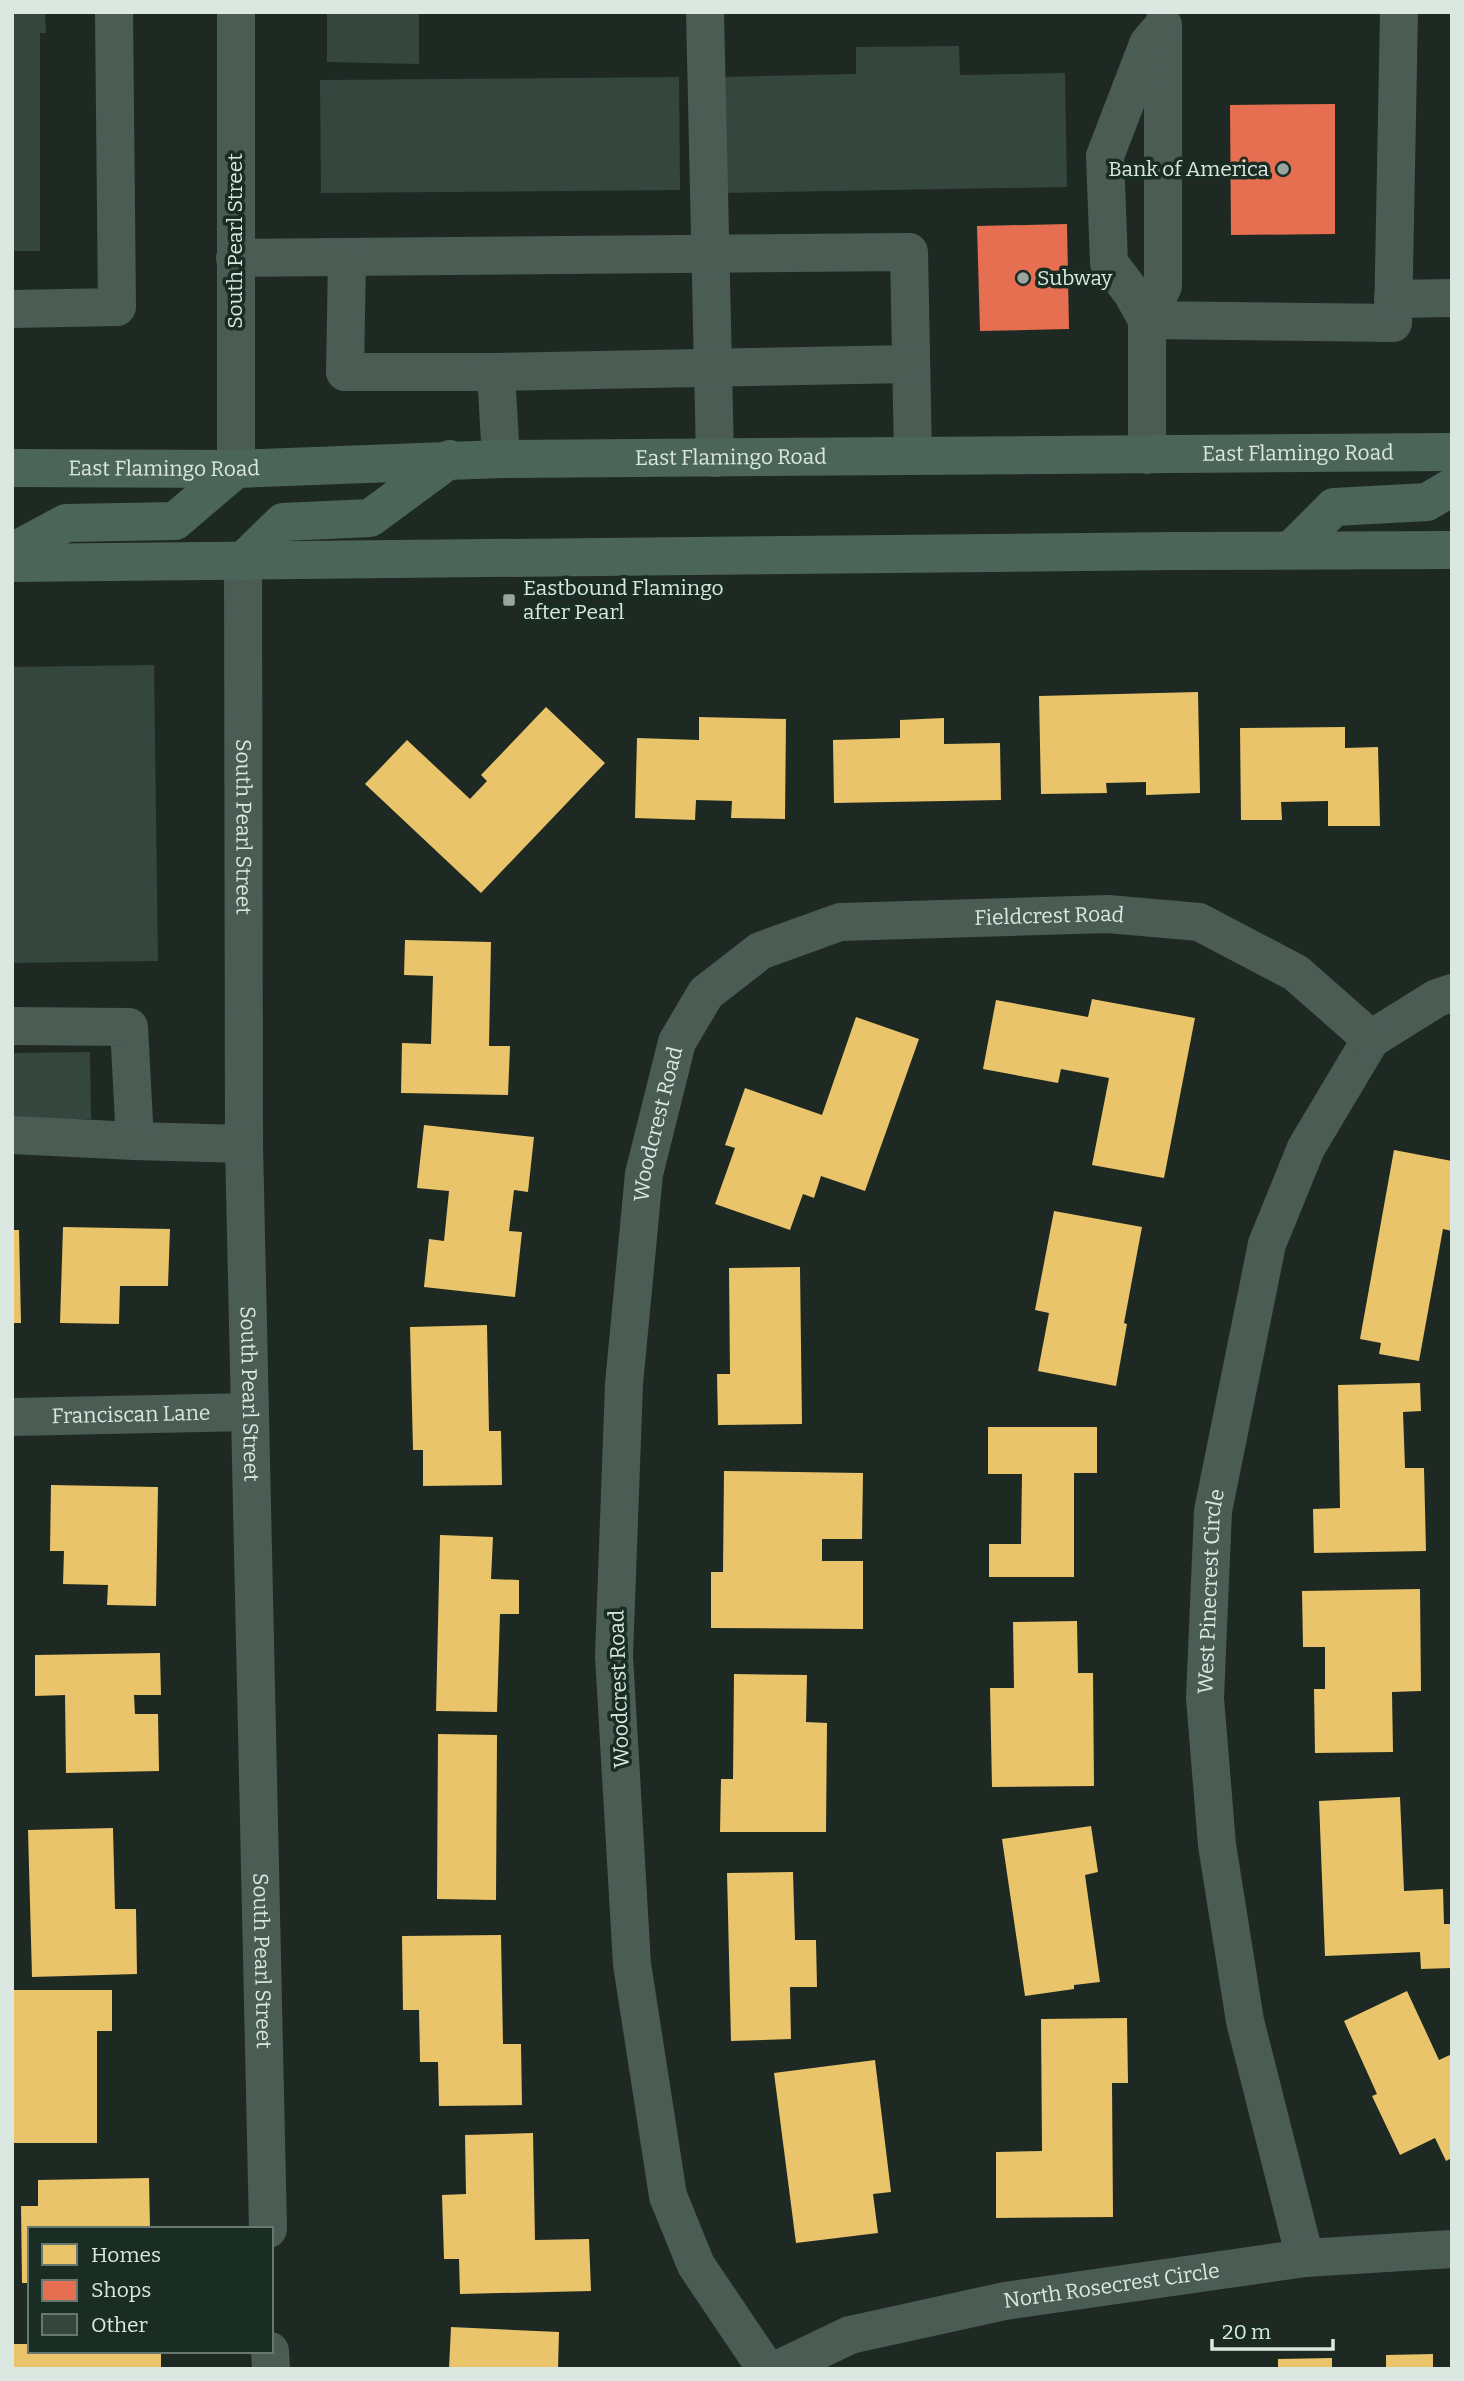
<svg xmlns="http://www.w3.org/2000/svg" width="1464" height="2381" viewBox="0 0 1464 2381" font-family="Bitter,serif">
<rect width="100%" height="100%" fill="#1e2923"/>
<!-- homes -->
<g fill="#e9c46a">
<polygon points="1198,692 1200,793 1146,795 1146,782 1106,783 1107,793 1041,794 1039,696"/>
<polygon points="546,707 605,763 481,893 365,784 407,740 470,799 487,781 481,775"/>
<polygon points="699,717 786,719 785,819 731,818 732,801 696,800 695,820 635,818 637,738 699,740"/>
<polygon points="944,718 944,744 1000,743 1001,800 834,803 833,740 900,738 900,720"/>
<polygon points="1345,727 1345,748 1378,747 1380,826 1328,826 1328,801 1281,802 1282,820 1241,820 1240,728"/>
<polygon points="405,940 491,942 489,1046 510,1046 508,1095 401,1093 402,1043 431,1044 433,976 404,975"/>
<polygon points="1092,999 1195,1018 1164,1178 1092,1165 1109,1078 1061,1069 1058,1083 983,1069 996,1000 1088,1017"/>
<polygon points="856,1017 919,1039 865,1191 821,1176 814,1198 803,1194 790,1230 715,1204 735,1148 725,1145 745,1088 822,1115"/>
<polygon points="424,1125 534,1137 528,1192 514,1190 509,1231 522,1232 515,1297 424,1287 429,1239 444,1241 449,1191 417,1188"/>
<polygon points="1394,1150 1452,1161 1452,1231 1443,1229 1419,1361 1379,1354 1381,1343 1360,1339"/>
<polygon points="1054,1211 1142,1227 1124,1323 1127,1324 1116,1386 1038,1371 1049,1313 1035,1310"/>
<polygon points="63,1227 170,1229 168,1286 120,1286 119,1324 60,1323"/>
<polygon points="12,1230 19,1230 21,1323 12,1323"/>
<polygon points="800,1267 802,1424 718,1425 717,1374 730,1374 729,1268"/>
<polygon points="487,1325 489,1431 501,1431 502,1485 423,1486 423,1450 413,1450 410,1327"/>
<polygon points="1420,1383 1421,1411 1403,1412 1405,1468 1424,1468 1426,1551 1314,1553 1313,1509 1340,1508 1338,1385"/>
<polygon points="988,1427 1097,1427 1097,1473 1074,1473 1074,1577 989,1577 989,1544 1021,1544 1022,1474 988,1474"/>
<polygon points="724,1471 863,1473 862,1539 822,1539 822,1561 863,1561 863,1629 711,1628 711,1572 723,1572"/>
<polygon points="51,1485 158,1487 156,1606 107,1605 108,1585 63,1584 64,1551 50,1551"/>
<polygon points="440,1535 493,1537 491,1579 519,1580 519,1614 500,1614 497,1712 436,1711"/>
<polygon points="1420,1589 1421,1691 1392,1692 1393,1752 1315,1753 1314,1689 1325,1689 1325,1647 1303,1647 1302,1591"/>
<polygon points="1077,1621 1078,1673 1093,1673 1094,1786 992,1787 990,1688 1014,1688 1013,1622"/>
<polygon points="160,1653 161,1695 134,1695 135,1714 158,1714 159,1771 66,1773 65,1695 35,1696 35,1655"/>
<polygon points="734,1674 807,1675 806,1722 827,1723 826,1832 720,1832 721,1779 733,1779"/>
<polygon points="438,1734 497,1735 496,1900 437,1899"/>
<polygon points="1400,1797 1404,1891 1443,1889 1444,1924 1452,1924 1452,1968 1421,1969 1420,1952 1325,1956 1319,1801"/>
<polygon points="1091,1826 1098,1872 1085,1875 1100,1982 1074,1985 1074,1989 1025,1996 1002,1839"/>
<polygon points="113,1828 115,1909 136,1909 137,1974 32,1977 28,1830"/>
<polygon points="793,1872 795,1940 816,1940 817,1987 790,1987 791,2039 731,2041 727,1873"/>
<polygon points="501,1935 503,2044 521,2044 522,2105 439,2106 438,2062 420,2062 419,2010 403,2010 402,1936"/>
<polygon points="12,1990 112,1990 112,2031 97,2031 97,2143 14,2143"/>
<polygon points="1407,1991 1439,2060 1452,2054 1452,2158 1446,2161 1435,2138 1400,2155 1372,2096 1377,2094 1344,2021"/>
<polygon points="1127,2018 1128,2083 1112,2083 1113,2217 996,2218 996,2152 1042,2151 1041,2019"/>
<polygon points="875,2060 891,2192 873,2194 878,2233 796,2243 774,2073"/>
<polygon points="533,2133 535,2240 589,2239 591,2291 460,2294 459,2259 444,2259 442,2195 466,2194 465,2135"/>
<polygon points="149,2178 150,2229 30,2229 30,2283 22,2283 21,2206 38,2206 38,2180"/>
<polygon points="451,2327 559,2332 558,2369 449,2369"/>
<polygon points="12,2344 30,2344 30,2351 161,2351 161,2369 12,2369"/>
<polygon points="1433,2354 1433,2369 1386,2369 1386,2355"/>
<polygon points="1332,2358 1332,2369 1278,2369 1278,2359"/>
</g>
<!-- shops -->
<g fill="#e76f51">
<polygon points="1335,104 1335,234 1231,235 1230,105"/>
<polygon points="1067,224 1069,329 980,331 977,226"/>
</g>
<!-- building -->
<g fill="#34463e">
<polygon points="12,12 45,12 46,33 40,33 40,251 12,251"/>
<polygon points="327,12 419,12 419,64 327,62"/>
<polygon points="959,46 960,75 1065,73 1067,187 721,193 718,77 856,74 856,47"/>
<polygon points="679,77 680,190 321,193 320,80"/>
<polygon points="154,665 158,961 12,963 12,667"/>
<polygon points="90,1052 91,1119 12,1119 12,1053"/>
</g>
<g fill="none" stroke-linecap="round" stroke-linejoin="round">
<!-- minor -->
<g stroke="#4a5c54" stroke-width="38">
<polyline points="236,12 236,469"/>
<polyline points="705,12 715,458"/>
<polyline points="1163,25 1163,286 1147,320 1393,323 1399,12"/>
<polyline points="235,258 909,252 913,456"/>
<polyline points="347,258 345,372 496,372 911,364"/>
<polyline points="1393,299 1452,298"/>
<polyline points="12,309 117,307 114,12"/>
<polyline points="496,372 501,459"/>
<polyline points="1147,455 1147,320 1132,293 1109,263 1105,156 1148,44 1158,32"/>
<path id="s1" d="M 243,561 L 244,1144 L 268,2229"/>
<polyline points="12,1026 129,1027 135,1141 244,1144"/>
<polyline points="12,1135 135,1141"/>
<path id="s2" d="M 12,1417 L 250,1412"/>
<path id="s3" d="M 1305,2258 L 1245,2021 L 1217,1845 L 1205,1698 L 1213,1511 L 1267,1244 L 1306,1148 L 1371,1039 L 1437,998 L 1452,993"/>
<polyline points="270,2351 271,2369"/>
<path id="s4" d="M 766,2369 L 696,2265 L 668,2196 L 632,1964 L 614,1656 L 624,1384 L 644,1174 L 677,1042 L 706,993 L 760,951 L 840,922 L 1108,914 L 1199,922 L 1296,973 L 1371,1039"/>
<path id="s5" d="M 779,2369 L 850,2335 L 1005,2301 L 1305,2258 L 1452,2249"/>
</g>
<!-- major -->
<g stroke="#4c655a" stroke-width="38">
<path id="s6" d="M 12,468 L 236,469 L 501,459 L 1452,452"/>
<polyline points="1291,550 1334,507 1427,502 1452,487"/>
<polyline points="12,552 66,523 175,521 236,469"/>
<polyline points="243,561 283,522 370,518 450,459"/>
<polyline points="12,563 1176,551 1452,550"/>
</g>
</g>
<!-- markers -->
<g fill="#99a59e" stroke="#192d24" stroke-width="2.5">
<circle cx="1283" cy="169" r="7"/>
<circle cx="1023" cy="278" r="7"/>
<rect x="502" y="593" width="14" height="14" rx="3.5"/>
</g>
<g text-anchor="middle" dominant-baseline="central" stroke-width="7" stroke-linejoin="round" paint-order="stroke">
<!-- poi labels -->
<g font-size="21" fill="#dbe8e1" stroke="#192d24" text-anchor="start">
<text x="1269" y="169" text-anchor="end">Bank of America</text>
<text x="1037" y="278">Subway</text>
<text x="523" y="588">Eastbound Flamingo<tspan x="523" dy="24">after Pearl</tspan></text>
</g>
<!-- street labels -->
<g font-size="21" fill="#dbe8e1" stroke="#192d24">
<text transform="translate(235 241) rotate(-90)">South Pearl Street</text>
<text stroke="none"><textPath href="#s6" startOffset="1286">East Flamingo Road</textPath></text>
<text stroke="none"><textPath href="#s6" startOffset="719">East Flamingo Road</textPath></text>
<text stroke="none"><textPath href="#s6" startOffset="152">East Flamingo Road</textPath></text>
<text stroke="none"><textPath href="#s1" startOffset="266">South Pearl Street</textPath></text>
<text stroke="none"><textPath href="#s4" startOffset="1782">Fieldcrest Road</textPath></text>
<text stroke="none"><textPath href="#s4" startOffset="1278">Woodcrest Road</textPath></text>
<text stroke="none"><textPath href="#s1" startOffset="833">South Pearl Street</textPath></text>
<text stroke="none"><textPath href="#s2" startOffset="119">Franciscan Lane</textPath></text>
<text stroke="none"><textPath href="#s3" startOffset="677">West Pinecrest Circle</textPath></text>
<text transform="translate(619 1689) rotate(-92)">Woodcrest Road</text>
<text stroke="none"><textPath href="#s1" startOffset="1400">South Pearl Street</textPath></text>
<text stroke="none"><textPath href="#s5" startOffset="345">North Rosecrest Circle</textPath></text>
</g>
</g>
<!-- border -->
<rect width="1464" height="2381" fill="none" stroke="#dbe8e1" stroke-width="28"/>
<!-- legend -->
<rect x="28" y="2227" width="245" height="126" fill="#192d24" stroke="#677870" stroke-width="2"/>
<rect x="42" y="2244" width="35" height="21" fill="#e9c46a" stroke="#677870" stroke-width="2"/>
<text x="91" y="2262" font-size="21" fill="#dbe8e1">Homes</text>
<rect x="42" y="2280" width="35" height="21" fill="#e76f51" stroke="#677870" stroke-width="2"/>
<text x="91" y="2297" font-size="21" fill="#dbe8e1">Shops</text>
<rect x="42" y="2314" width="35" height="21" fill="#34463e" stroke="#677870" stroke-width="2"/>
<text x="91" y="2332" font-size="21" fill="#dbe8e1">Other</text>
<!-- scale -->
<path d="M1212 2339v10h121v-10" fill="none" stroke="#dbe8e1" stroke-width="3.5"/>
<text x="1222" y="2339" font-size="21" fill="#dbe8e1" stroke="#192d24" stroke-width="5" paint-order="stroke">20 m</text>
</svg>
